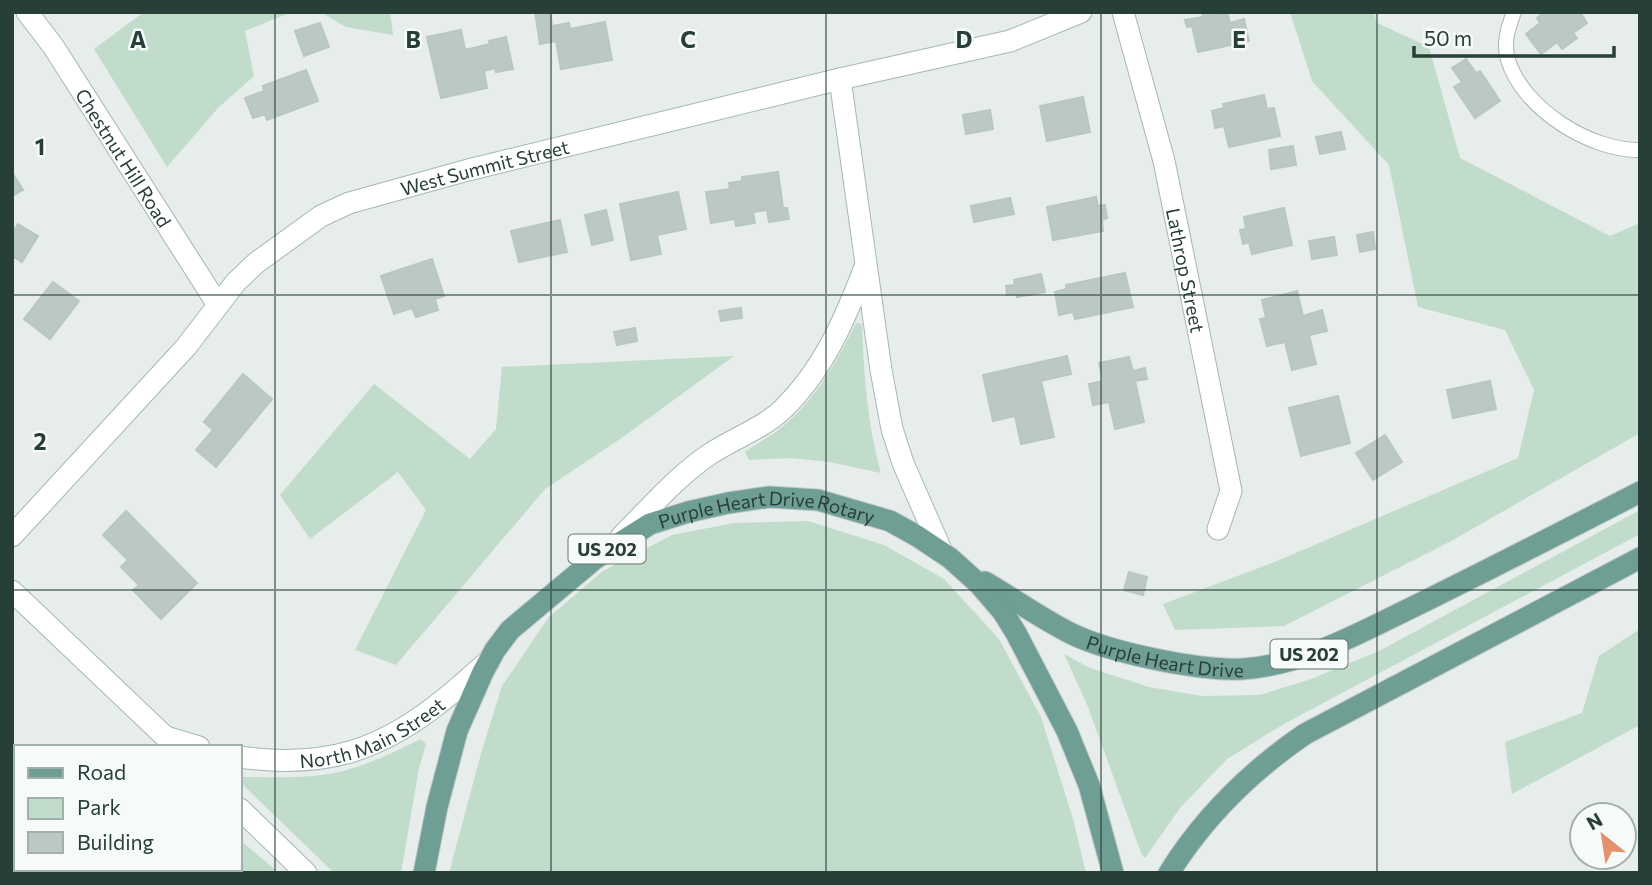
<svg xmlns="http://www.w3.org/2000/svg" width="1652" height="885" viewBox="0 0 1652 885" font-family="Commissioner,sans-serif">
<rect width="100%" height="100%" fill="#e6edeb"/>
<!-- green -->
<g fill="#c1dcca">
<polygon points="144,12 292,12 245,31 254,76 218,108 167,167 94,49"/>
<polygon points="321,12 390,12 393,35 346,27"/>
<polygon points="1290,12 1374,12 1377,23 1429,47 1460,158 1610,236 1640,223 1640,433 1453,540 1284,626 1175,630 1163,604 1277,561 1518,458 1534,390 1505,330 1418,307 1389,165 1312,81"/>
<path d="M 856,323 L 862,324 C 864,375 867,424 881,473 L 829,462 L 790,458 L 749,460 L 745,452 C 757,443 770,437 781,428 C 816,399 836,363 856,323 Z"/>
<polygon points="734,356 623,437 545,489 396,665 355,650 426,510 398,472 310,539 280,495 374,384 470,459 496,429 502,367"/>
<polygon points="1640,510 1640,534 1284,724 1227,759 1180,808 1145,858 1141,853 1088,707 1064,654 1090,668 1149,687 1202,696 1260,695 1311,679 1379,651"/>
<polygon points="808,521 884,545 944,579 999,639 1041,717 1073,819 1086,873 449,873 482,750 502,686 548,618 603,571 672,535 734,523"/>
<polygon points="1640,629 1640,725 1512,794 1505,742 1582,713 1599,656"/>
<path d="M 421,739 L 426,744 L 419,768 L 401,873 L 334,873 L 240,782 L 240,777 C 276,777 315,780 350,769 C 375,762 398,750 421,739 Z"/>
<polygon points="240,840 279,873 199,873 203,869 240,869"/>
</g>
<!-- building -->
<g fill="#bbc8c4" stroke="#b9c7c2" stroke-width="2">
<polygon points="535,12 550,12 552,26 569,23 570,29 605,22 612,60 561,69 556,41 540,44"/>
<polygon points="1202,12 1217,12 1217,14 1227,12 1230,23 1244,19 1249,41 1198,52 1192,26 1187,27 1185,20 1203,17"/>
<polygon points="1545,12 1580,12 1587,23 1573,33 1577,38 1562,49 1557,42 1541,54 1526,34 1540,23 1537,18"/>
<polygon points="320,23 329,47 304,56 295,31"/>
<polygon points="461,30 465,50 490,44 489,41 506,37 513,69 496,72 495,68 484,71 487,88 441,98 427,37"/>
<polygon points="1466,59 1476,73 1480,71 1500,101 1475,118 1454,87 1462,82 1452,68"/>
<polygon points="306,70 318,101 267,120 265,114 253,118 245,98 264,91 263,86"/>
<polygon points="1264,95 1267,109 1274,108 1280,136 1229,147 1224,126 1215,128 1212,111 1224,108 1223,104"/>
<polygon points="1083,97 1090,132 1047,141 1040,106"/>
<polygon points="990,110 993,129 966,134 963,115"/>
<polygon points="1341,132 1345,149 1320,154 1316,137"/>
<polygon points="1293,146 1296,165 1271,169 1269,150"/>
<polygon points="12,172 23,190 12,196"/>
<polygon points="778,172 783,208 787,208 789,219 769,222 767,210 753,212 755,223 736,226 735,219 711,223 706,192 730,189 729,183 742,181 742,177"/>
<polygon points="678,192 686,229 657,235 661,254 631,260 620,204"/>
<polygon points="1096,197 1098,206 1105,205 1107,218 1102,220 1103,231 1053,240 1047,207"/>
<polygon points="1010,198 1014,214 974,222 971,206"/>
<polygon points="1284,208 1292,245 1252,254 1249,242 1243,244 1240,230 1246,229 1244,217"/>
<polygon points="606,210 613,240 592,245 585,215"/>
<polygon points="560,220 567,252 519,262 511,231"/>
<polygon points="18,224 38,236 22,262 14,257 12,260 12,233"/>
<polygon points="1373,232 1375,249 1360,252 1357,235"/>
<polygon points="1334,237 1337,255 1312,259 1309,241"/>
<polygon points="432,259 444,296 435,299 438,310 416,317 412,308 394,314 381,276"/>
<polygon points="1125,273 1133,307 1075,319 1073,312 1059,315 1055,292 1067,289 1066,285"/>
<polygon points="1041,274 1045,292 1017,297 1017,294 1007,295 1006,286 1015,285 1014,280"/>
<polygon points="53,282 79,301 50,339 24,319"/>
<polygon points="1297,291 1303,316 1322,310 1327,331 1309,335 1316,364 1292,370 1285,342 1267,346 1260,319 1266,318 1262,300"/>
<polygon points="741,308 742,318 721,321 719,311"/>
<polygon points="635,328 637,341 617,345 614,332"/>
<polygon points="1067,356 1071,374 1041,381 1054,437 1021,444 1015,416 993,421 983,375"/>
<polygon points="1129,357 1133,371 1145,368 1147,379 1135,381 1144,422 1115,429 1109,402 1093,405 1089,384 1103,381 1099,363"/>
<polygon points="243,374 272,399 216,467 196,450 213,430 204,422"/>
<polygon points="1490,381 1496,409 1453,418 1447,390"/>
<polygon points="1338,396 1350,443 1301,456 1289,408"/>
<polygon points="1385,435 1402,462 1373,480 1356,453"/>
<polygon points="126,511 197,583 161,619 133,590 139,585 121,567 128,560 103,535"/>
<polygon points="1129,572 1147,577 1143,595 1124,590"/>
</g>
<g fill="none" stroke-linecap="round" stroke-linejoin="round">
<!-- lane casing -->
<g stroke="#a9b5b2" stroke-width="16">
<path id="lane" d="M 1514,12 C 1508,28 1503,43 1508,60 C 1523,109 1591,151 1640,150"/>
</g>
<!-- street casing -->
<g stroke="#a9b5b2" stroke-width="23">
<g id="street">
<path id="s1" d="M 27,12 L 53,46 L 218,305"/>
<path id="s2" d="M 1123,12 L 1164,161 L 1231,491 L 1218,529"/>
</g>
</g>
<!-- secondary casing -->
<g stroke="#a5b8b3" stroke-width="23">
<g id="secondary">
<polyline points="840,79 881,370 892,429 903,463 942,552"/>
<path id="s3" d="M 12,536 L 186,347 L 236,282 L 256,263 L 321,216 L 349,203 L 468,170 L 840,79 L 1010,41 L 1081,12"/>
<path d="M 621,537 C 649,509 677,476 710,454 C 734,438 762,429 783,409 C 824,369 845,319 865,267"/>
<polyline points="12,591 176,747"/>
<polyline points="166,737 199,747"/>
<path id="s4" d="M 240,757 C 325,769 382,751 448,696 C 462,685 475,672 489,661"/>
<polyline points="240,809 306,873"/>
</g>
</g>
<!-- primary casing -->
<g stroke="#c3c9c8" stroke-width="23">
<g id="primary">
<path id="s5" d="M 985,582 C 1014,599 1042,619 1072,634 C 1112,653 1199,671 1243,669 C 1304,665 1363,631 1417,605 C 1492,568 1566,530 1640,492"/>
<path id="s6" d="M 424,873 L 437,807 L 457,731 L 483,672 L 495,650 L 510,630 L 596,558 L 650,524 L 688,512 L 728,503 L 769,497 L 818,500 L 890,521 L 917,536 L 950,558 L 979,584 L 1003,612 L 1016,633 L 1067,731 L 1089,785 L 1113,873"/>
<path d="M 1169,873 C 1204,817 1251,771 1305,734 L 1640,558"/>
</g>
</g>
<!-- lane -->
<use href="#lane" stroke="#fff" stroke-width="14"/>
<!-- street -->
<use href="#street" stroke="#fff" stroke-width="21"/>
<!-- secondary -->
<use href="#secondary" stroke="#fff" stroke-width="21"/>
<!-- primary -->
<use href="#primary" stroke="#6f9e95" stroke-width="21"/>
</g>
<!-- grid -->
<path fill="none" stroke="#273e39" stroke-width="2" stroke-opacity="0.55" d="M 275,12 L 275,873M 551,12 L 551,873M 826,12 L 826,873M 1101,12 L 1101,873M 1377,12 L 1377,873M 12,295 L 1640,295M 12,590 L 1640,590"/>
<g text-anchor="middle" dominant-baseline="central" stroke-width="5" stroke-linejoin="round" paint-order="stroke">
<!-- shield labels -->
<g fill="#f6faf8" stroke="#657672" stroke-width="2">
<rect x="568.5" y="534.5" width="77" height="29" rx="5"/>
<rect x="1270.5" y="639.5" width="77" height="29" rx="5"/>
</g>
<g font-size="18" font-weight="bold" fill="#273e39">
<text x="607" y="549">US 202</text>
<text x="1309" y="654">US 202</text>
</g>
<!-- street labels -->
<g font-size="19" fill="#273e39" stroke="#f6faf8">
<text stroke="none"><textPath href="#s1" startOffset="175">Chestnut Hill Road</textPath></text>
<text stroke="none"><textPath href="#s3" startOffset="618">West Summit Street</textPath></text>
<text stroke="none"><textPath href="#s2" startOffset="266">Lathrop Street</textPath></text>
<text stroke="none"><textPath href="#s6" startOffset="556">Purple Heart Drive Rotary</textPath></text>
<text stroke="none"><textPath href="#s5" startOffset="198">Purple Heart Drive</textPath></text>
<text stroke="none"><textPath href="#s4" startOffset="138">North Main Street</textPath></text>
</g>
</g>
<g font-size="23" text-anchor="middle" font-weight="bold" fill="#273e39" stroke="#f6faf8" stroke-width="5" stroke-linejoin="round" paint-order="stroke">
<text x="138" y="48">A</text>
<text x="413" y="48">B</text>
<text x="688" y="48">C</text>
<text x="964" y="48">D</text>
<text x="1239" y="48">E</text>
<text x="40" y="155">1</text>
<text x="40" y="450">2</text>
</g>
<!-- border -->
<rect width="1652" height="885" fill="none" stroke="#273e39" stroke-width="28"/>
<!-- legend -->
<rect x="14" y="745" width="228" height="126" fill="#f6faf8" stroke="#a3afac" stroke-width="2"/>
<rect x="28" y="768" width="35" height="10" fill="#6f9e95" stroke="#a3afac" stroke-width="2"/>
<text x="77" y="780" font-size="21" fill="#273e39">Road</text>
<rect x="28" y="798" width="35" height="21" fill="#c1dcca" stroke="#a3afac" stroke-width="2"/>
<text x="77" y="815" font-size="21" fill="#273e39">Park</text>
<rect x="28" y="832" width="35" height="21" fill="#bbc8c4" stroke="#a3afac" stroke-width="2"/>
<text x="77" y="850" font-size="21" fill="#273e39">Building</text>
<!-- north arrow -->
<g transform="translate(1603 836) rotate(330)"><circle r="33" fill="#f6faf8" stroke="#a3afac" stroke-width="2"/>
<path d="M0-5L12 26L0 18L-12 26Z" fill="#e4926d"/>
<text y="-10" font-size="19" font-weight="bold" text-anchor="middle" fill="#273e39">N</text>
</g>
<!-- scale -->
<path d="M1414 46v10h200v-10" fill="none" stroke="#273e39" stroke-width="3.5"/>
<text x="1424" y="46" font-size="21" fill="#273e39" stroke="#f6faf8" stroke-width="5" paint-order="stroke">50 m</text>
</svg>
